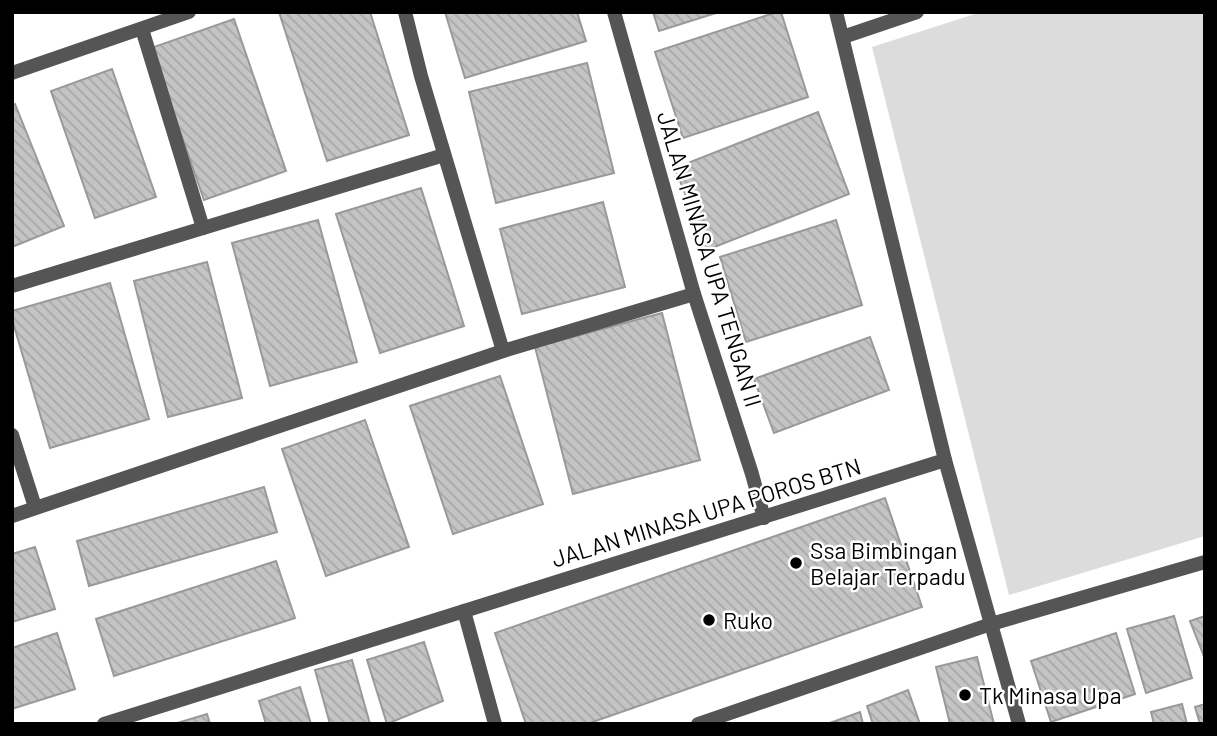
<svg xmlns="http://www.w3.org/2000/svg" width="1217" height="736" viewBox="0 0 1217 736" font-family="Barlow,sans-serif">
<defs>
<pattern id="building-back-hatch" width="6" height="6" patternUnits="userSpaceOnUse" patternTransform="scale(1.75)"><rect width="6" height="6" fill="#c4c4c4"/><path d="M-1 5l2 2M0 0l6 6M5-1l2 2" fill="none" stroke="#a7a7a7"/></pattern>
</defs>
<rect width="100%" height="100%" fill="#fff"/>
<!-- green -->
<polygon fill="#dcdcdc" points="981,12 1205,12 1205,536 1009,595 872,47"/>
<!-- building -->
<g fill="url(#building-back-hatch)" stroke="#999" stroke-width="2">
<polygon points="279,12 370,12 409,135 327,161"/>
<polygon points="445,12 577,12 586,41 465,78"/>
<polygon points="653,12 719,12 659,31"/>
<polygon points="777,12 781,12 808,97 683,138 655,52"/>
<polygon points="234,19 286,171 204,200 151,48"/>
<polygon points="587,63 614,173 496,203 469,92"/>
<polygon points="112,69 156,197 95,218 51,91"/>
<polygon points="15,104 64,226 12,247 12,106"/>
<polygon points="818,112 849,194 707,250 675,168"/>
<polygon points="421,188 464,326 380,353 336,214"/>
<polygon points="603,202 625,287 522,314 500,229"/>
<polygon points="318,220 357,362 270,386 232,243"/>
<polygon points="836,220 862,305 746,342 720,257"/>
<polygon points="207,262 242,398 168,417 134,281"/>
<polygon points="110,283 149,419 50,448 12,319 12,311"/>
<polygon points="662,313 700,460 573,494 535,347"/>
<polygon points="870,337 889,390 774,433 754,379"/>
<polygon points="500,376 543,504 453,534 410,406"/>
<polygon points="365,420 409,547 326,576 282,449"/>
<polygon points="264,487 277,532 89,586 77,541"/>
<polygon points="885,498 922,607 587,724 526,724 495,633"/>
<polygon points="35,547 55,609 12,622 12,554"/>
<polygon points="276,561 295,618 114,676 96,619"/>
<polygon points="1174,616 1192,678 1146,693 1127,629"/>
<polygon points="1205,616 1205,659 1190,621"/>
<polygon points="57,633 75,689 12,709 12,648"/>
<polygon points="1116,633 1135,694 1051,722 1031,661"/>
<polygon points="424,642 443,701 387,724 367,660"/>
<polygon points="977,657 994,724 950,724 936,667"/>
<polygon points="352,660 370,724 330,724 315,670"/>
<polygon points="300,687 311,724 266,724 259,701"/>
<polygon points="908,690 920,724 873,724 867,706"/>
<polygon points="1182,704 1187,724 1154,724 1151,712"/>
<polygon points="1205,704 1205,724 1200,724 1195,707"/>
<polygon points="860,712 863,724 827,724"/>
<polygon points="207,714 210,724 174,724"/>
</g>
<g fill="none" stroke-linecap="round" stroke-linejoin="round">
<!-- minor -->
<g stroke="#555" stroke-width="14">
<polyline points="405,12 421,76 503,351"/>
<polyline points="614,12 694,294 752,474 764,518"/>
<polyline points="836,12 945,460"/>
<polyline points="142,29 203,228"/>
<polyline points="843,37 917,12"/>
<polyline points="12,73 189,12"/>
<polyline points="12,286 444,155"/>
<polyline points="12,435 35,507"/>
<polyline points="12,516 503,351 694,294"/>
<polyline points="464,611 495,724"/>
<polyline points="698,724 991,624 1019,724"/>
</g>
<!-- tertiary -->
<polyline stroke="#555" stroke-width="14" points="104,724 945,460 991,624 1205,562"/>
</g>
<!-- markers -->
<g fill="#000" stroke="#fff" stroke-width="2.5">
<circle cx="796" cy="563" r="7"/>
<circle cx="709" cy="620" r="7"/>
<circle cx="965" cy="695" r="7"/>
</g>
<g text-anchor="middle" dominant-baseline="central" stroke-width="5" stroke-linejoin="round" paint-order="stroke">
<!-- street labels -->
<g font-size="23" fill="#000" stroke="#fff">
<text transform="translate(710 259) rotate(73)">JALAN MINASA UPA TENGAN II</text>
<text transform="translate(706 512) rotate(-17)">JALAN MINASA UPA POROS BTN</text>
</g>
<!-- poi labels -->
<g font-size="23" fill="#000" stroke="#fff" text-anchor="start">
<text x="810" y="550">Ssa Bimbingan<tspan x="810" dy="26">Belajar Terpadu</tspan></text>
<text x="723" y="620">Ruko</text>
<text x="979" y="695">Tk Minasa Upa</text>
</g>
</g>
<!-- border -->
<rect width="1217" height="736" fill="none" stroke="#000000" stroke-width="28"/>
</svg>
